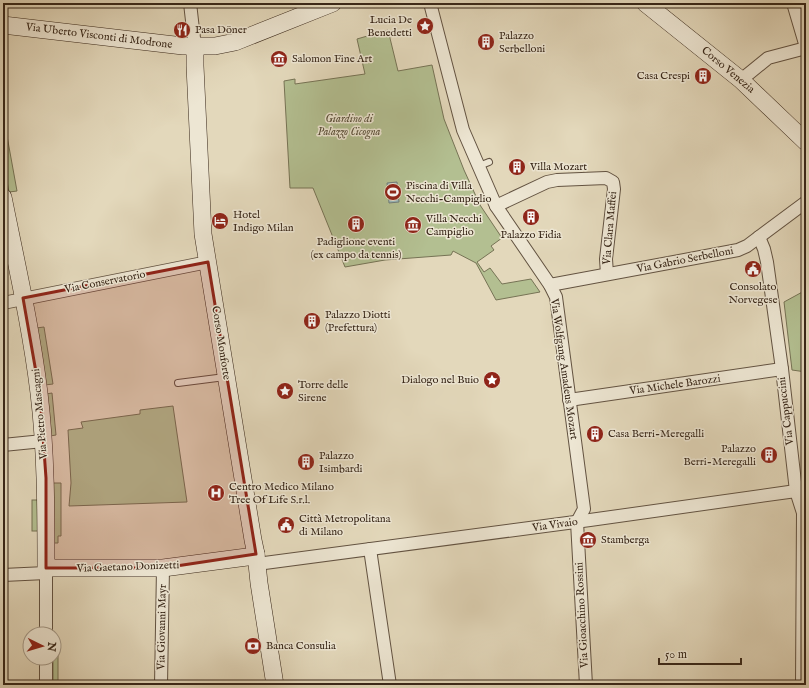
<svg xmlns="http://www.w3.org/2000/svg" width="809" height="688" viewBox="0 0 809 688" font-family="'IM FELL English',serif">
<rect width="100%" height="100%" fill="#e3d8bb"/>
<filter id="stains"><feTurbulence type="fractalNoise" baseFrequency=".005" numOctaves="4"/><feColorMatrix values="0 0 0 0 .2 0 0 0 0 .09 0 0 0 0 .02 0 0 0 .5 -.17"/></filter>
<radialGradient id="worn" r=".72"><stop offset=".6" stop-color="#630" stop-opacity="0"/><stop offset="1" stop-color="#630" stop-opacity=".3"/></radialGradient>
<!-- green -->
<g fill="#b3bf91" stroke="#767355">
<polygon points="388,30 398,71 432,65 444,119 464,170 480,205 502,238 491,246 494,250 477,262 484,272 490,268 502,284 531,279 540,292 496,300 476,263 453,251 451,255 385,260 345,267 313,188 290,188 284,81 295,79 295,84 365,74 357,39"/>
<polygon points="7,136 17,191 9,192 3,160 3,137"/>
<polygon points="806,290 806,372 792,370 784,302"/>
<polygon points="44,327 53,384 45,385 36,328"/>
<polygon points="52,393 56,435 50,436 46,394"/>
<polygon points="173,406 187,502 69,506 71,483 68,430 83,428 81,422 140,414 140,410"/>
<polygon points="53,483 61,483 61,536 58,536 58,543 54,543"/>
<rect x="32" y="500" width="8" height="31"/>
<polygon points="54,650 58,650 58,685 53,685 53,658 54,658"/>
</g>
<!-- water -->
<polygon fill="#99b8ba" stroke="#727e7a" points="397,182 399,202 389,203 387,183"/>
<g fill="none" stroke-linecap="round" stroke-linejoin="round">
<!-- lane casing -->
<g stroke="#635342" stroke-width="8">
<g id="lane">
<polyline points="479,166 489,162"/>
<polyline points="178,383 225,377"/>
</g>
</g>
<!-- street casing -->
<g stroke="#635342" stroke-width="14">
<g id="street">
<polyline points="190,3 195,47"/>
<polyline points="430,3 463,130 496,206 550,285 556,297 584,509 577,522"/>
<polyline points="793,3 806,47"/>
<polyline points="741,80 768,58 806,48"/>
<polyline points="496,206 547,182 557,180 606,178 613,182 614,189 606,259 607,274"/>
<polyline points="759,237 764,249 767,262 782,369 796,491 803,513 802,685"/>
<polyline points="550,285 738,250 747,246 806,202"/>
<polyline points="3,303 208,262"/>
<polyline points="569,400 782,369"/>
<polyline points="3,445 43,441"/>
<polyline points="577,522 586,685"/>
<polyline points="370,549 390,685"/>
<polyline points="257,564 590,520 796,491"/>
<polyline points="46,568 46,634"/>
<polyline points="3,575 46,573"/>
<polyline points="46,658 46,685"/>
<polyline points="161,685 163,568"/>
</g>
</g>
<!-- secondary casing -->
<g stroke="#382719" stroke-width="18">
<g id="secondary">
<polyline points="645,3 741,80 806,142"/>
<polyline points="3,25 183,46 215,46 235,42 333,3"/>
<polyline points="195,47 195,66 203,234 253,540 256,554 259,583 275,685"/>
<path d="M 3,197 C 16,262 31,327 39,393 C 46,451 46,510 46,568 L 163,568 L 247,557 L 256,554"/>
</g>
</g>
<!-- lane -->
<use href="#lane" stroke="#ede6d3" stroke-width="6"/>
<!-- street -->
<use href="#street" stroke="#ede6d3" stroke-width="12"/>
<!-- secondary -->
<use href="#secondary" stroke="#ede6d3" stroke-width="17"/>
</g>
<!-- marked area -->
<path fill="#8f2418" fill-opacity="0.2" stroke="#8f2418" stroke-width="3" stroke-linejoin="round" d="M 208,262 L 256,554 L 163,568 L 46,568 L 46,478 L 40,395 L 23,298 Z"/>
<!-- icons -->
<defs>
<g id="sight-disc" transform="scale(0.9)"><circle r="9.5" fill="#8f2418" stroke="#ede6d3"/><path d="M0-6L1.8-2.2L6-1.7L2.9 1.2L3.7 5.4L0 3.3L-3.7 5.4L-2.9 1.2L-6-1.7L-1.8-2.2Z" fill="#fff"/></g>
<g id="restaurant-disc" transform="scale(0.9)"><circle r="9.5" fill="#8f2418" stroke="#ede6d3"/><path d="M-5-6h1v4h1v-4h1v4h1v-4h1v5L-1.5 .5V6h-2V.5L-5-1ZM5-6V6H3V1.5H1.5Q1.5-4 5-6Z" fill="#fff"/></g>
<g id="building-disc" transform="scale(0.9)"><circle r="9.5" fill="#8f2418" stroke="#ede6d3"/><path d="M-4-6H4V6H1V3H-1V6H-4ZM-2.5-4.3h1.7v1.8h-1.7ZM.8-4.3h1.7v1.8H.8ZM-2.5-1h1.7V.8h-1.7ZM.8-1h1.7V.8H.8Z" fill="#fff"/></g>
<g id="museum-disc" transform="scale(0.9)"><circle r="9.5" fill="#8f2418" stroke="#ede6d3"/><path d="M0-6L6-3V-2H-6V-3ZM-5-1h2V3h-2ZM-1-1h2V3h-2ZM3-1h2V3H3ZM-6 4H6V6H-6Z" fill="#fff"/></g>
<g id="stadium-disc" transform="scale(0.9)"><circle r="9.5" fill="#8f2418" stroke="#ede6d3"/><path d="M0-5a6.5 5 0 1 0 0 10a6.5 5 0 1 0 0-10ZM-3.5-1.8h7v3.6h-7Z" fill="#fff"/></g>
<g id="hotel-disc" transform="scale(0.9)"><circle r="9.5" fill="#8f2418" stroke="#ede6d3"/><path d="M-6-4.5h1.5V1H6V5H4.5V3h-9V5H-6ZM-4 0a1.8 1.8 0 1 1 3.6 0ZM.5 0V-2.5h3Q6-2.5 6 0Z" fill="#fff"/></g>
<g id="civic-disc" transform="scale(0.9)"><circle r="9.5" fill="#8f2418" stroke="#ede6d3"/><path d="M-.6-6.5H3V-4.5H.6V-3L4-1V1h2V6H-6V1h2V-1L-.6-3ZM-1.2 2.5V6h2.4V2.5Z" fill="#fff"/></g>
<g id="hospital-disc" transform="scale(0.9)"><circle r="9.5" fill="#8f2418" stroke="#ede6d3"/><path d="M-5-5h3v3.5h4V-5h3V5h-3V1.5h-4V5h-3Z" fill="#fff"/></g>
<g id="bank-disc" transform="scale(0.9)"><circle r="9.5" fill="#8f2418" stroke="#ede6d3"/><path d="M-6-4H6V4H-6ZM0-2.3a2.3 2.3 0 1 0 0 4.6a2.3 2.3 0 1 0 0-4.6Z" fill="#fff"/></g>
</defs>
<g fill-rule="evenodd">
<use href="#sight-disc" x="425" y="26"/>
<use href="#restaurant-disc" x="182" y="30"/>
<use href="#building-disc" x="486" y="42"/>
<use href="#museum-disc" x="279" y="59"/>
<use href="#building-disc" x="703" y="76"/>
<use href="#building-disc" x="517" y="167"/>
<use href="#stadium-disc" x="393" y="192"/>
<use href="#building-disc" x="531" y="217"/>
<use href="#hotel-disc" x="220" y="221"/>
<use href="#building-disc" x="356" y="224"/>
<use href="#museum-disc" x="413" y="225"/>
<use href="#civic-disc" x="753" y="269"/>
<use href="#building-disc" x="312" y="321"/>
<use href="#sight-disc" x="492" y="380"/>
<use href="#sight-disc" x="285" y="391"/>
<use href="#building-disc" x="595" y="434"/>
<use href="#building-disc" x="769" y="455"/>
<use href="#building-disc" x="306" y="462"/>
<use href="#hospital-disc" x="216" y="493"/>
<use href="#civic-disc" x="286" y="525"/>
<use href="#museum-disc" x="588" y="540"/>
<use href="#bank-disc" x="253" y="646"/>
</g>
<g text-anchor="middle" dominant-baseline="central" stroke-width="3" stroke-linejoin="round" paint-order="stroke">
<!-- poi labels -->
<g font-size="11" fill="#382719" stroke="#ede6d3" text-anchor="start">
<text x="412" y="20" text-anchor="end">Lucia De<tspan x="412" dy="13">Benedetti</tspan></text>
<text x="195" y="30">Pasa Döner</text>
<text x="499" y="36">Palazzo<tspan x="499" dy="13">Serbelloni</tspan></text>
<text x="292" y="59">Salomon Fine Art</text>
<text x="690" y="76" text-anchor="end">Casa Crespi</text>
<text x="530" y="167">Villa Mozart</text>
<text x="406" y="186">Piscina di Villa<tspan x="406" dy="13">Necchi-Campiglio</tspan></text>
<text x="233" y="215">Hotel<tspan x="233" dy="13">Indigo Milan</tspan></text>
<text x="426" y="219">Villa Necchi<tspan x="426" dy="13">Campiglio</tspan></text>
<text x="531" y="235" text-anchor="middle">Palazzo Fidia</text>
<text x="356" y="242" text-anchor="middle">Padiglione eventi<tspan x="356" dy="13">(ex campo da tennis)</tspan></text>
<text x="753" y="287" text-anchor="middle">Consolato<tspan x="753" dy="13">Norvegese</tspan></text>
<text x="325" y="315">Palazzo Diotti<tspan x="325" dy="13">(Prefettura)</tspan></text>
<text x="479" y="380" text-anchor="end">Dialogo nel Buio</text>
<text x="298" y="385">Torre delle<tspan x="298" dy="13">Sirene</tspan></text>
<text x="608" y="434">Casa Berri-Meregalli</text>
<text x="756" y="449" text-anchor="end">Palazzo<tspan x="756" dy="13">Berri-Meregalli</tspan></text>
<text x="319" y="456">Palazzo<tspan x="319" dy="13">Isimbardi</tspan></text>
<text x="229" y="487">Centro Medico Milano<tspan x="229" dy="13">Tree Of Life S.r.l.</tspan></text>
<text x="299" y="519">Città Metropolitana<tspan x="299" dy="13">di Milano</tspan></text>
<text x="601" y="540">Stamberga</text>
<text x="266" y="646">Banca Consulia</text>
</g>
<!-- street labels -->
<g font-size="11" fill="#382719" stroke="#ede6d3">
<text transform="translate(99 36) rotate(7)">Via Uberto Visconti di Modrone</text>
<text transform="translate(728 70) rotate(40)">Corso Venezia</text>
<text transform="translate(610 228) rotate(-85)">Via Clara Maffei</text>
<text transform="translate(685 260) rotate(-11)">Via Gabrio Serbelloni</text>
<text transform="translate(105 282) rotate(-11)">Via Conservatorio</text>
<text transform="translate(221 343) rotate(81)">Corso Monforte</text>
<text transform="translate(564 369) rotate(82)">Via Wolfgang Amadeus Mozart</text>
<text transform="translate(675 385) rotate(-8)">Via Michele Barozzi</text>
<text transform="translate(786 411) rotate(-97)">Via Cappuccini</text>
<text transform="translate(40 414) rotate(-95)">Via Pietro Mascagni</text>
<text transform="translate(555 525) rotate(-8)">Via Vivaio</text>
<text transform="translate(128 567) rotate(-2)">Via Gaetano Donizetti</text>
<text transform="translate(582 615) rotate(-93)">Via Gioacchino Rossini</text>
<text transform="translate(162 627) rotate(-89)">Via Giovanni Mayr</text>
</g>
<!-- park labels -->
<g font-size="11" font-style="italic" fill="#574d37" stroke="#ede6d3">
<text x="349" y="119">Giardino di<tspan x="349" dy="13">Palazzo Cicogna</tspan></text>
</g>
</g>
<!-- margin -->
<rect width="809" height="688" fill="none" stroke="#e3d8bb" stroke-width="16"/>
<rect x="4" y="4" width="801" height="680" fill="none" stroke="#382719" stroke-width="2"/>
<rect x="8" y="8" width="793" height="672" fill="none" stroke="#382719"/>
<!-- north arrow -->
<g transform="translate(42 646) rotate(95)"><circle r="19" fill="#ede6d3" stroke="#a59a89"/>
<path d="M0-3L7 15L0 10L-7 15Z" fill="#8f2418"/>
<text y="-6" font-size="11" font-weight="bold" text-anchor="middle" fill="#382719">N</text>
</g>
<!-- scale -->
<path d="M659 658v6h82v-6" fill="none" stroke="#382719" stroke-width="2"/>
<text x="665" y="658" font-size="12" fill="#382719" stroke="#ede6d3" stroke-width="3" paint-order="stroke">50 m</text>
<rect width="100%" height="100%" filter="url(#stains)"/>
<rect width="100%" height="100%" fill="url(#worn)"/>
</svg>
